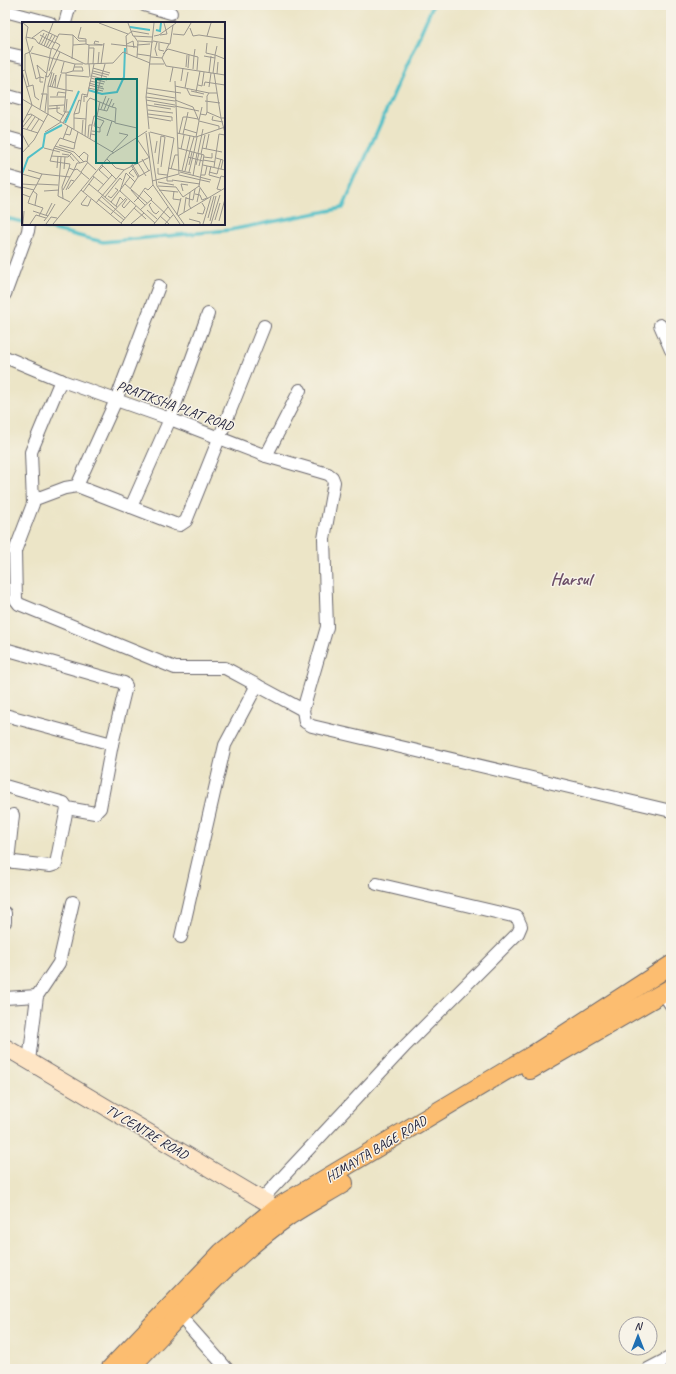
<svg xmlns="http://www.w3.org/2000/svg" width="676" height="1374" viewBox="0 0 676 1374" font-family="Caveat,sans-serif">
<rect width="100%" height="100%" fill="#f7f3e8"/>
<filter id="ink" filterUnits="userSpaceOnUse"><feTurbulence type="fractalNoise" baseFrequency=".025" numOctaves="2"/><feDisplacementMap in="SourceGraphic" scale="8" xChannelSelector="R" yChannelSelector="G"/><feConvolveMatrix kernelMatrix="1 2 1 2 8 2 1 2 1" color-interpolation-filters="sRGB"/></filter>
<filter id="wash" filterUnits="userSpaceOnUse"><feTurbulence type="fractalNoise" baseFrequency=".012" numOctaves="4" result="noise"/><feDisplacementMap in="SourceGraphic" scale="16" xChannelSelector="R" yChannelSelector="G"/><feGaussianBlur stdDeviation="0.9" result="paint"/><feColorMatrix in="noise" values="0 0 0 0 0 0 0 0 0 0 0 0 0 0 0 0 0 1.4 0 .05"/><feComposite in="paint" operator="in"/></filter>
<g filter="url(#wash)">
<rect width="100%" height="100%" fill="#ece5c7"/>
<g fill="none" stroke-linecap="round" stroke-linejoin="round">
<!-- stream -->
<g stroke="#51bfc7" stroke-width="3.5">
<polyline points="5,218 23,222"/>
<polyline points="31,224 103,242 230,230 343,208 433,5"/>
</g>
</g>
</g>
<g filter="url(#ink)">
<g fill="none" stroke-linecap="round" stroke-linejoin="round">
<!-- street casing -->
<g stroke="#69666c" stroke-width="14">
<g id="street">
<polyline points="144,5 171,13"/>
<polyline points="5,11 50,23"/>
<polyline points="65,23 70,5"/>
<polyline points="5,53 23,57"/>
<polyline points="5,95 23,100"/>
<polyline points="5,137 23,142"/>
<polyline points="5,176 23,181"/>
<polyline points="5,294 28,231 29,224"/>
<polyline points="660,325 671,350"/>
<polyline points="5,357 65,382 170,419 266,456 300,390"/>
<polyline points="61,380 31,452 33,504 15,551 16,600 19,604 175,668 225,668 303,710"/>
<polyline points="266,456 328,474 332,477 334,482 324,539 327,627 303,710 305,722 312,726 671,811"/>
<polyline points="77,486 116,400 159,286"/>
<polyline points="33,500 65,488 77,486 175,524 180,525 186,521 264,326"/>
<polyline points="131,507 170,419 208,314"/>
<polyline points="5,649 124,683 126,686 112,744 100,808 95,813 67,808"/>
<polyline points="5,715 112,744"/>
<polyline points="5,786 64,803 67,808 56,864 50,866 5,861"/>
<polyline points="8,861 13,815"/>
<polyline points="5,913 5,922"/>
<polyline points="181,937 225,745 257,685"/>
<polyline points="663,993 671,1005"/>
<polyline points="5,998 37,996"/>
<polyline points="29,1061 37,996 59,963 73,902"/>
<polyline points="262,1199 406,1045 518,933 521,926 517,917 377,884"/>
<polyline points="180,1316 227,1369"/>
<polyline points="648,1369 671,1357"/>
</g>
</g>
<!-- secondary casing -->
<g stroke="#69666c" stroke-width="18">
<polyline id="secondary" points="5,1047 286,1214"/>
</g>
<!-- primary casing -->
<g stroke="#69666c" stroke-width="20">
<g id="primary">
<polyline points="530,1070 671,988"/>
<polyline points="110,1369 222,1252 276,1208 534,1054 671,965"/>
<path d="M 129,1369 C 180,1316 229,1258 289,1216 C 307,1204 326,1194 344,1183"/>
</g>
</g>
<!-- street -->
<use href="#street" stroke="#fff" stroke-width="12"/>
<!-- secondary -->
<use href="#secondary" stroke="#fee5c5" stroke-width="16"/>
<!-- primary -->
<use href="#primary" stroke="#fcbd6f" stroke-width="18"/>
</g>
</g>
<g text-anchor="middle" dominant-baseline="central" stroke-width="3" stroke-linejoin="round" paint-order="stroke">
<!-- street labels -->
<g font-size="14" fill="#22223b" stroke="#f7f3e8">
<text transform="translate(175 406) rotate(20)">PRATIKSHA PLAT ROAD</text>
<text transform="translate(147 1132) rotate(31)">TV CENTRE ROAD</text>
<text transform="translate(376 1149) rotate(-31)">HIMAYTA BAGE ROAD</text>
</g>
<!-- district labels -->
<g font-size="18" font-weight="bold" fill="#6d5069" stroke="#f7f3e8">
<text x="571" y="579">Harsul</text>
</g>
</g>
<!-- overview -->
<g transform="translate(22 22)">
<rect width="203" height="203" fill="#ece5c7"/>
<path fill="none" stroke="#51bfc7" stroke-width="2" d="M 108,5 L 128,8M 134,8 L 138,9 L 139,1M 66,68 L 80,72 L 95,70 L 102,55 L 103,26M 43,101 L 57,69M 0,152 L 6,136 L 21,125 L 23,112 L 40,103"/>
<path fill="none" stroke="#9b978f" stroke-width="1" d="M 1,1 L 6,5 L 4,16 L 14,57 L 18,55 L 18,60 L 21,60M 77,1 L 106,12M 106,1 L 111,14 L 130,15M 59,5 L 56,16 L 64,17 L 64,19M 168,6 L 171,14 L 177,13 L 203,17M 110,9 L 127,12M 151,12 L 162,13 L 169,1M 18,13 L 33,21M 51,13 L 51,23 L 64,22M 138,13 L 145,12 L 142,1M 112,14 L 116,20 L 115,35M 132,14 L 137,13 L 154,1M 185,14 L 189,1M 4,15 L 13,17 L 16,21 L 29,27M 10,16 L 21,8 L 36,15M 116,19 L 131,20M 131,19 L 148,22 L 151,3M 77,20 L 73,19 L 72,22 L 82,23M 135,20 L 133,27 L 135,34M 137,21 L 137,28 L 142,29M 185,21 L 184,31 L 193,33 L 193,36M 17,22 L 22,11M 89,22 L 115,25M 105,22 L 111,19 L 112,26M 19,23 L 25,12M 67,23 L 80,23M 115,23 L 128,22M 22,24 L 31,1M 195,24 L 193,33 L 203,37M 24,25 L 30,13M 26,26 L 33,14M 30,26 L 63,42 L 91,41 L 101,30 L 128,41M 67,26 L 72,26 L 71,42M 173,27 L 172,34 L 176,35 L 175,48M 9,31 L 53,42M 105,31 L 104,14 L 110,9M 115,32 L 129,34M 141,32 L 146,27 L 172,34 L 171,47M 182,34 L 193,36 L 191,51M 129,35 L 140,36 L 144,44 L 203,53M 31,36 L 38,23 L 33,20M 140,36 L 147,22M 50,37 L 51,23M 42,40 L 39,51 L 44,51M 67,42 L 68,55M 76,42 L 77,30M 79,42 L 82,21M 127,42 L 142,42M 164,45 L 165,33M 71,46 L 88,51M 166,46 L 167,33M 3,48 L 7,64M 0,49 L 3,48 L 3,32 L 8,30 L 11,24M 27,49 L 31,36M 51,49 L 61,49 L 60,45 L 52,45M 71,49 L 87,53M 70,51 L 85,55M 187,51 L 189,34M 195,52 L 196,40M 44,53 L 67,55M 23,54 L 26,55 L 29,50 L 38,30M 70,54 L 85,58M 22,56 L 18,55 L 15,43 L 24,51M 69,56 L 83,60M 68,59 L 82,62M 159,59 L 161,46M 148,60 L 151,45M 67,61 L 81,65M 67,63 L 82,67M 176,63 L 180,64 L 182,50M 26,64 L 30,50M 153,64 L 187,71M 182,64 L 183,60 L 203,63M 4,65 L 11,63 L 13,75 L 17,78M 28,65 L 32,51M 30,65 L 34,53 L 33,65M 187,65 L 189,51M 35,66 L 39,52M 66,66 L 81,69M 125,66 L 159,71M 163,66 L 166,50M 165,67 L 168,73 L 181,75M 51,69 L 44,68 L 44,51 L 51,49 L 53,42 L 61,42M 169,69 L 182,72M 174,70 L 178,49M 125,71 L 153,76M 19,72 L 25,72 L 23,90M 35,74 L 36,70 L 44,71M 28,75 L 44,75M 124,75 L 153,79M 68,76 L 90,85 L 92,81M 0,77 L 92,131M 73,78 L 83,42M 124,78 L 153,83M 153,78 L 171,85 L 177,99 L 174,115M 183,79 L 198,81M 62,80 L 62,74 L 65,75 L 72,42M 78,80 L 75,94 L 93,100M 132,82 L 153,85M 125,83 L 149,87M 27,84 L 42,83M 35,84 L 35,90 L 42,94M 153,84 L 177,89M 90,85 L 94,86 L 93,101 L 115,106M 18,87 L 29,28 L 37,12 L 51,13 L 57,19 L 64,19 L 64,22 L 67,23 L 66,42M 26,87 L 38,86M 76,87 L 85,89 L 90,77M 79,87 L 84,74M 82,88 L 87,76M 126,88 L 151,91M 185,90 L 185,74 L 187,71 L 195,71M 52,92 L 57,78 L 59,79M 126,92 L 150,95 L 150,99M 178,92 L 184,93 L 185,90 L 199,96 L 192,51M 5,93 L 9,92 L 22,100M 191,94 L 190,98 L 201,100M 126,95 L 149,99M 52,96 L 64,97M 203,96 L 199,96 L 203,111M 177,98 L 180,85M 38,99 L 44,89 L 45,77M 177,99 L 197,104 L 197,107M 0,102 L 10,83 L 0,49M 0,106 L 16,111M 0,106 L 10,93M 5,107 L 13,95M 52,107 L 52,92 L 57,91 L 60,72 L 65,73M 127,107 L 124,75 L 132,1M 162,107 L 175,111M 9,109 L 17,97M 70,109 L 78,110 L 78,106 L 72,104 L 74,96 L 82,99 L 78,106M 23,110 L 39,100M 56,110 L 53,121 L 38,116 L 32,126 L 49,131 L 58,141 L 64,139 L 74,148M 127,110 L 135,164 L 162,202M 128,110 L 152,116M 124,111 L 131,163 L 158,202M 155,111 L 174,115 L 203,105M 0,112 L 7,125M 43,112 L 48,113 L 50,106M 60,112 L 61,98M 69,112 L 74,113 L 73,120M 157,112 L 161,95 L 165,95 L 166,90M 161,112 L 165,95 L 176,97M 63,114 L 65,80 L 68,76M 85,114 L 90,99M 66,115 L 67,103 L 70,103 L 72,94 L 75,94M 41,117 L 46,104M 68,117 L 70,103M 115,117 L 127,135M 37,123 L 52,127 L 53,121M 33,124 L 52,130 L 62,140M 22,126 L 38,130M 180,126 L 200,130M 159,127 L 162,113M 184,127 L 187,112M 168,129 L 172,115M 90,130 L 106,113 L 97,111M 172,130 L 175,115M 0,131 L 12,118 L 26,92 L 26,64 L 44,68 L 42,90 L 47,90 L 41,101M 133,131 L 135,119M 176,131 L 181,107M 40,132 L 47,133 L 52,139M 179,132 L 183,113M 29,134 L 46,135 L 49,132M 39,135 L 36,174 L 48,180M 57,135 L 62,130 L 66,133 L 65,140M 166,135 L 181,139M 182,135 L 190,136 L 190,131M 194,136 L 201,138 L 199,147M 85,137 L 94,146 L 102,148M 120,137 L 127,149M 181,138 L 193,140M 58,141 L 55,141 L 52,148 L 55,147 L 67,157M 116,141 L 124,154M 110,142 L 117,154M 136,142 L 139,114 L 143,115 L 139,145M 80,143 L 94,157M 109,143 L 116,155M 167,143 L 170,130M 174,143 L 177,131M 181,143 L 203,148M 81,144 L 77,148 L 87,157M 177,144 L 180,132M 189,144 L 187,153 L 198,156M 192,145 L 197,112 L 203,113M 35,146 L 36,134M 136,146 L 136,152 L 145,153M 146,146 L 169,151M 42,147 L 43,135M 111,147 L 107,151 L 112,155M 149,147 L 153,133 L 156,133M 6,148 L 20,152 L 15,162 L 36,163M 160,149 L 168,114M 163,149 L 168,129M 59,150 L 66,140M 158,150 L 189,158M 167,150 L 172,130M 187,150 L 195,152 L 199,137M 104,151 L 113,160M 0,152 L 18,157M 20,152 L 48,155 L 52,148 L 47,146 L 48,142 L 28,139 L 32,126M 157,153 L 188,160M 179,153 L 183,153 L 185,144M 71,154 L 82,163M 171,154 L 175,131M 150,158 L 178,162M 130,159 L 157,152 L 153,59M 151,159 L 145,159 L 145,156 L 152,116M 136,160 L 152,163M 0,162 L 15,163M 67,162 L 95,185M 103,162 L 125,181M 136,164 L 154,165 L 161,175 L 177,164 L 182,133 L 156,126M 177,164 L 186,177M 0,165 L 12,168M 46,167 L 60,150M 108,167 L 116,155 L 128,148M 41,168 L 48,155M 44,168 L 49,158 L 52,159M 59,168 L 100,202M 109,168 L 116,176 L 112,180M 137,168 L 156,170M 199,168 L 195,167 L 199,154 L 203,155M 11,169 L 15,172 L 13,183M 22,169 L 37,168M 76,169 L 90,153M 98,169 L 133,201M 98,169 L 104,151M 152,169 L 151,177 L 159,178M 161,169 L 159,162 L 166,163M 61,170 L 72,155M 168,170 L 167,183 L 169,187M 0,172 L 8,175 L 15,162M 173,172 L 178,173 L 180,178 L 185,176M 65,174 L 59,182 L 60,183 L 66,184 L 69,177M 79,174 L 103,196M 86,174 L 89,176 L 96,168 L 93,166M 8,175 L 6,181 L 21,186 L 17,194M 83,175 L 98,156 L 100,158M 164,176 L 171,178 L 173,167M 41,177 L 40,165 L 47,146M 76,177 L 102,198M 105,177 L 100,184 L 102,186 L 108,179M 129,178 L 148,196M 89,180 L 108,155M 175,180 L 178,166M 74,181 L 102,148 L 128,135M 129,181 L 127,183 L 131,190 L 134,192 L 137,189M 123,183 L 116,176 L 123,166 L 126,168 L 131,163M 94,184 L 98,175 L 101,178M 112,186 L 124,197M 118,188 L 130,177 L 122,169M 125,188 L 135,197M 11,189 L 26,194 L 22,199M 162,190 L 164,175M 175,191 L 181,192 L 183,186 L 180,181M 24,193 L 30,181M 88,193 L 104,176M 155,193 L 159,176M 26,194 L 33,182M 138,194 L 147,202M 156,194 L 203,166M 186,196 L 192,174M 167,197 L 178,200 L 178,202M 193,198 L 198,181M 188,199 L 194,174M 197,199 L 203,177M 99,201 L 114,184M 1,202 L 2,189M 8,202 L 14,193 L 24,196M 24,202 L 29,195 L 35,196M 31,202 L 88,133 L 125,109M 109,202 L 122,191M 132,202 L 146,185M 143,202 L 151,193M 181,202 L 189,175M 189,202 L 198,173"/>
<path fill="#0f766e" fill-opacity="0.15" stroke="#0f766e" stroke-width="2" d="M 74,57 L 115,57 L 115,141 L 74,141 Z"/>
<rect width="203" height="203" fill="none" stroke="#22223b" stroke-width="2"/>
</g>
<!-- margin -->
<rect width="676" height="1374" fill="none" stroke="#f7f3e8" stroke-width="20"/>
<!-- north arrow -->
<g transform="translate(638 1336)"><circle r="19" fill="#f7f3e8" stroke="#a29fa3"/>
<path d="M0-3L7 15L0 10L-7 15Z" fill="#1f6fb2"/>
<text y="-6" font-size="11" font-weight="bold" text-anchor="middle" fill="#22223b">N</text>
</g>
</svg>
